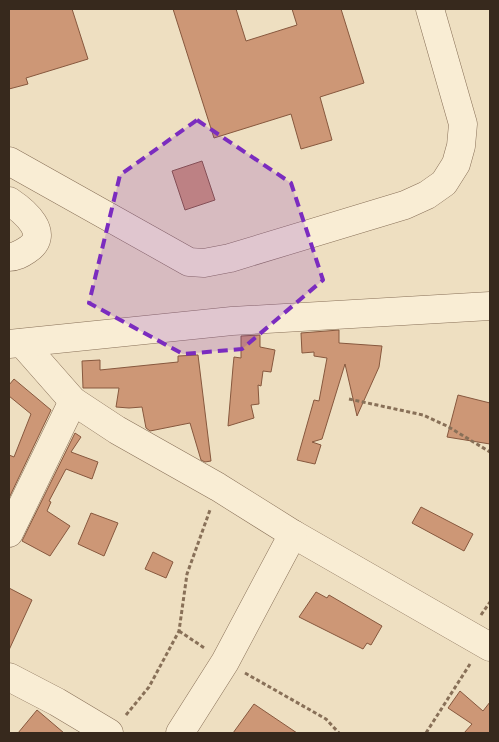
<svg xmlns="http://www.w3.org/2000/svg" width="499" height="742" viewBox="0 0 499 742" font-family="'Libre Baskerville',serif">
<rect width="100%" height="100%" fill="#eedfc1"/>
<!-- building -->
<g fill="#cd9776" stroke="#87583e">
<polygon points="9,9 72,9 88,59 26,78 28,84 9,89"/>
<polygon points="173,9 236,9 246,41 297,25 292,9 341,9 364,83 320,97 332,140 301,149 291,114 214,138"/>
<polygon points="202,161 215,200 185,210 172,171"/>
<polygon points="339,330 339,343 382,346 379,367 357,416 345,364 322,439 312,442 321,445 315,464 297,460 314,400 319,401 327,358 314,356 314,352 302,353 301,333"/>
<polygon points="260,335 260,347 275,350 271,372 263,371 261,386 258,385 259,404 251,405 254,418 228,426 233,367 234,357 241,358 241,336"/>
<polygon points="198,355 211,461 205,462 201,460 190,423 150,431 146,428 142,407 129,408 116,407 119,388 83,388 82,361 100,360 100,370 178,362 178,356"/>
<polygon points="14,379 51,410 9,498 9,455 14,457 31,414 9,396 9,385"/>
<polygon points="458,395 490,403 490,444 447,437"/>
<polygon points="75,433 81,437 71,452 98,462 92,479 66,469 49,501 51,502 47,511 70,526 50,556 22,541"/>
<polygon points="421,507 473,534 464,551 412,523"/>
<polygon points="91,513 118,523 104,556 78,544"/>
<polygon points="153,552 173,562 166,578 145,569"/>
<polygon points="9,588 32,600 9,650"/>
<polygon points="316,592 327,598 329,595 382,626 371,645 367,643 363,649 299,617"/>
<polygon points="460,691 483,711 490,702 490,733 464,733 472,724 448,708"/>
<polygon points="254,704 297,733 233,733"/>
<polygon points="37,710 64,733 18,733"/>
</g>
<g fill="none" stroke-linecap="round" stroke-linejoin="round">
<!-- minor casing -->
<g stroke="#887058" stroke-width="29">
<g id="minor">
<polyline points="9,161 189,262 204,263 230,258 405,205 427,195 444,183 456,164 461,146 463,124 430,9"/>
<path d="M 9,201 C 24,211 52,234 27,250 C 21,254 16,257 9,257"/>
<polyline points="22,343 73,401 117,430 218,487 293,534 490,647"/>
<polyline points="9,344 232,321 490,306"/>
<polyline points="9,533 73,401"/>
<polyline points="9,677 57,702 109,733"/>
<polyline points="180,733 225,662 293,534"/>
</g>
</g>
<!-- path -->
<g stroke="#887058" stroke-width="3" stroke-dasharray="4 2.5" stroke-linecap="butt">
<polyline points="349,399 423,415 447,426 490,452"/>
<polyline points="481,615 490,602"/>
<polyline points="179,631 206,649"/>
<polyline points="245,673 326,719 339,733"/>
<polyline points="126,715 149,687 179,631 187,574 210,510"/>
<polyline points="426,733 470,664"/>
</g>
<!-- minor -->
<use href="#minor" stroke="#f9edd4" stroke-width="28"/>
</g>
<!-- marked area -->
<path fill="#7b2cbf" fill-opacity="0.2" stroke="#7b2cbf" stroke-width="4" stroke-dasharray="10 6" stroke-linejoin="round" d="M 197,120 L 291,183 L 323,280 L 242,349 L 183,354 L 89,303 L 120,175 Z"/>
<!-- border -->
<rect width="499" height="742" fill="none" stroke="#37291d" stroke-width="20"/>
</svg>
